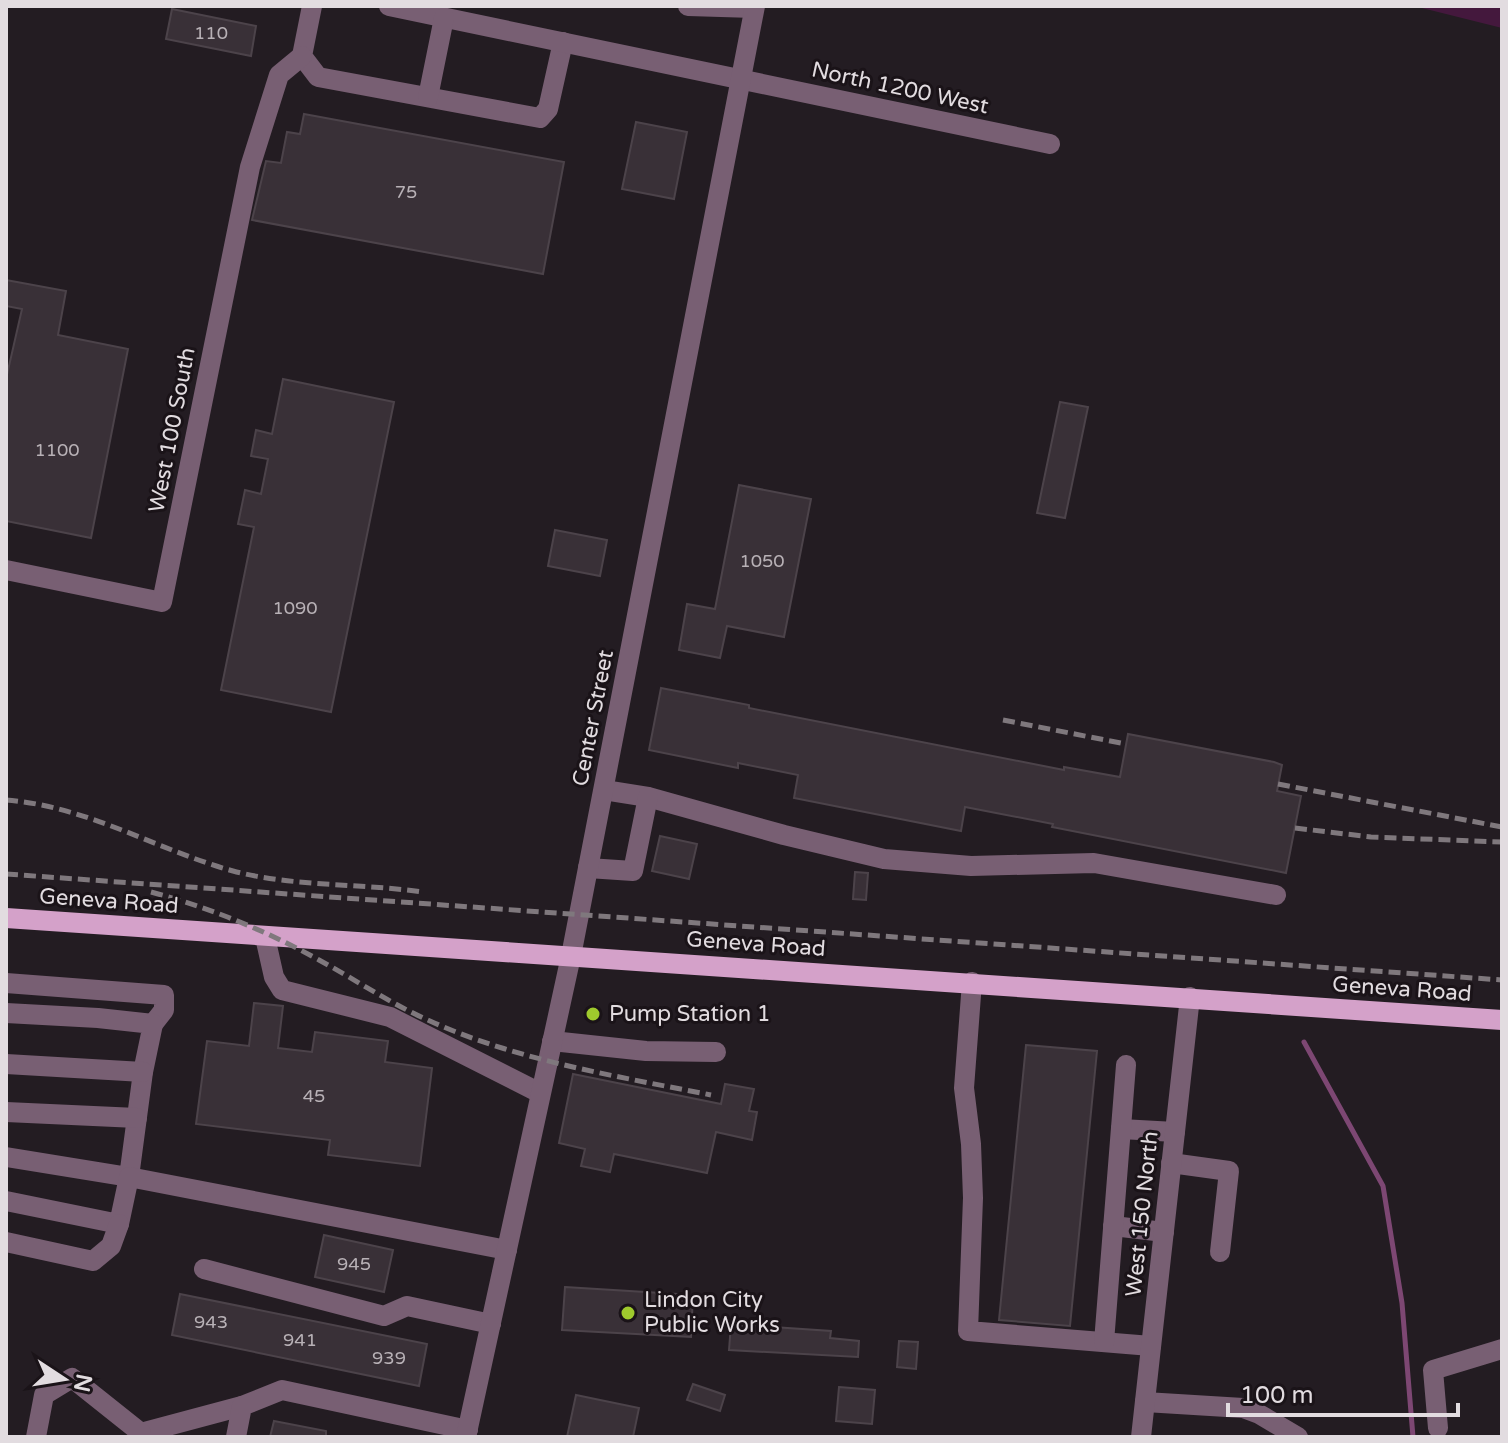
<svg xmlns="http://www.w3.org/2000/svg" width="1508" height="1443" viewBox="0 0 1508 1443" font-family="'Varela Round',sans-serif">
<rect width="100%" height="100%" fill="#231c22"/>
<!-- green -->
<polygon fill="#44183d" points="1414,6 1502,6 1502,28"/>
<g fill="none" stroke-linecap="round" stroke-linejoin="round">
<!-- stream -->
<polyline stroke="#7d4773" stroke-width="5" points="1304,1042 1383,1186 1402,1303 1413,1437"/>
</g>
<!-- building -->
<g fill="#393037" stroke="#4c434a" stroke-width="2">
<polygon points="172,9 256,26 251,56 166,39"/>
<polygon points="304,114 564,162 543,274 252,220 266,161 281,163 287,132 300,134"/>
<polygon points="636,122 687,132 674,199 622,189"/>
<polygon points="6,280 66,291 58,335 128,349 91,538 6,521 6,379 22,309 6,306"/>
<polygon points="283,379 394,402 331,712 221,690 254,527 238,524 245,490 261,494 268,459 251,456 256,430 272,434"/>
<polygon points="1060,402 1088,407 1065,518 1037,513"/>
<polygon points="739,485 811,499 784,637 727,626 720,658 679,650 687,604 715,609"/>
<polygon points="555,530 607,540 600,576 548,566"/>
<polygon points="661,688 749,705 749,708 1064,770 1064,767 1120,777 1128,734 1274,762 1282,765 1277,791 1301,796 1286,873 1052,827 1053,824 965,807 961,831 794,798 798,775 738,763 738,768 649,750"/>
<polygon points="660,836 697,844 689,879 652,871"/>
<polygon points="855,872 868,873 866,900 853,899"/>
<polygon points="254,1003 283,1006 278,1048 312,1052 315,1032 388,1041 385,1062 432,1068 420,1166 328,1155 330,1140 196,1124 207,1041 249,1046"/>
<polygon points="1026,1045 1097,1051 1070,1326 999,1320"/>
<polygon points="573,1074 721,1104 725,1084 754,1089 749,1111 757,1112 752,1140 716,1132 707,1173 614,1154 610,1172 581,1166 585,1149 559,1143"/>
<polygon points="324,1235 393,1250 384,1292 315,1277"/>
<polygon points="565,1287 693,1295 691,1337 562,1330"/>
<polygon points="180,1294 427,1344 419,1386 172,1335"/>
<polygon points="731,1324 831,1331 830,1338 859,1341 858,1357 729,1350"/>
<polygon points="899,1341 918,1342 916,1369 897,1367"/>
<polygon points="693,1384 725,1395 720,1411 687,1400"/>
<polygon points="839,1387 875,1390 872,1424 836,1421"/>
<polygon points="576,1395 639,1408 633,1437 567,1437"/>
<polygon points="274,1421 326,1431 326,1437 270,1437"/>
</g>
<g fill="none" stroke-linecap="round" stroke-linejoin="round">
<!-- minor -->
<g stroke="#785f73" stroke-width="20">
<polyline points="312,6 302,56 318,77 540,118 548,109 563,42"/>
<polyline points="389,6 1050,144"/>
<polyline points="688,6 754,8"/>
<polyline points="428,97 444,18"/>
<polyline points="6,570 162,602 250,167 279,75 302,56"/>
<polyline points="604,790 648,797 784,835 884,859 971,866 1094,863 1276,895"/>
<polyline points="588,868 633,871 648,797"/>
<polyline points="265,937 274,977 282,990 390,1017 540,1093"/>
<polyline points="972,982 964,1088 971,1144 973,1198 968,1331 1151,1346"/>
<polyline points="6,983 164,995 164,1010 153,1024"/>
<polyline points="6,1013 98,1018 153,1024 143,1072 129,1177 6,1157"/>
<polyline points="552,1041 646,1051 716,1052"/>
<polyline points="6,1064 143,1072"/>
<polyline points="6,1112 137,1118"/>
<polyline points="1121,1129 1175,1132"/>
<polyline points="1171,1163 1229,1171 1220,1252"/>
<polyline points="6,1201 119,1224 129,1177 507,1250"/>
<polyline points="1113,1226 1164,1232"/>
<polyline points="6,1242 93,1261 111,1246 119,1224"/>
<polyline points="204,1269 384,1316 407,1306 491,1324"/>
<polyline points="1104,1342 1126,1065"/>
<polyline points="1145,1402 1243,1408 1259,1414 1298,1437"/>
<polyline points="1438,1428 1433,1370 1502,1349"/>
<polyline points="141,1433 242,1406"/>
<polyline points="36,1437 44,1395 72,1378 141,1433 141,1437"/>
<polyline points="236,1437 242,1406 282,1390 468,1430"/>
<polyline points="466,1437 571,956 755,6"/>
<polyline points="1141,1437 1190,997"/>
</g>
<!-- major -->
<path stroke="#d4a1c9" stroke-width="20" d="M 6,918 C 505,954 1004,983 1502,1020"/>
<!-- rail -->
<g stroke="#7f787d" stroke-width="5" stroke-dasharray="12 6" stroke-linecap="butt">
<polyline points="1003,720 1126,744"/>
<polyline points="1278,784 1502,827"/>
<path d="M 6,800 C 87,806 157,850 233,871 C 294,887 360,883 422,892"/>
<polyline points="1295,828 1371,837 1502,842"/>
<polyline points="6,874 1502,980"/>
<path d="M 151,892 C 210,908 265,930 319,960 C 356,980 391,1004 430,1021 C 519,1061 616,1076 711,1095"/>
</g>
</g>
<!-- markers -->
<g fill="#9fca2d" stroke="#1a1318" stroke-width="3">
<circle cx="593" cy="1014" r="8"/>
<circle cx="628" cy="1313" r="8"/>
</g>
<g text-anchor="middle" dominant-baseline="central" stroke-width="6" stroke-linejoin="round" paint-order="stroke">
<!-- number labels -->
<g font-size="18" fill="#b8b1b6">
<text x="211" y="33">110</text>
<text x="406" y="192">75</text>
<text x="57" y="450">1100</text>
<text x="762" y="561">1050</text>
<text x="295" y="608">1090</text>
<text x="314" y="1096">45</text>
<text x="354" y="1264">945</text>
<text x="211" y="1322">943</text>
<text x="300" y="1340">941</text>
<text x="389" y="1358">939</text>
</g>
<!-- street labels -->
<g font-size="22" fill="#e2dce0" stroke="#1a1318">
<text transform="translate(900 88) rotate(12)">North 1200 West</text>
<text transform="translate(172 430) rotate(-79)">West 100 South</text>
<text transform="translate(593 718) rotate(-79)">Center Street</text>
<text transform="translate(109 901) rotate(4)">Geneva Road</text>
<text transform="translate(756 944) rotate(4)">Geneva Road</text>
<text transform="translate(1402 989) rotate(4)">Geneva Road</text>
<text transform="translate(1142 1214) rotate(-84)">West 150 North</text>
</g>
<!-- poi labels -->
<g font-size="22" fill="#e2dce0" stroke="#1a1318" text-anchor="start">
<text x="609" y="1014">Pump Station 1</text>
<text x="644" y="1300">Lindon City<tspan x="644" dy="25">Public Works</tspan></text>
</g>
</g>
<!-- border -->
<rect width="1508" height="1443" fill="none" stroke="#e2dce0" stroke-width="16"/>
<!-- north arrow -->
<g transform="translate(64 1379) rotate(102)" stroke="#1a1318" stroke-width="6" paint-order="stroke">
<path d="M0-6L14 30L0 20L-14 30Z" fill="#e2dce0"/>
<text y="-12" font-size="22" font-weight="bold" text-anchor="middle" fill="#e2dce0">N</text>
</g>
<!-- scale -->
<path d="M1228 1403v12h230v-12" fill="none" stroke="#e2dce0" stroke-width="4"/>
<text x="1240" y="1403" font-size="24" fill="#e2dce0" stroke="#1a1318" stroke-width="6" paint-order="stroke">100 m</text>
</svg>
